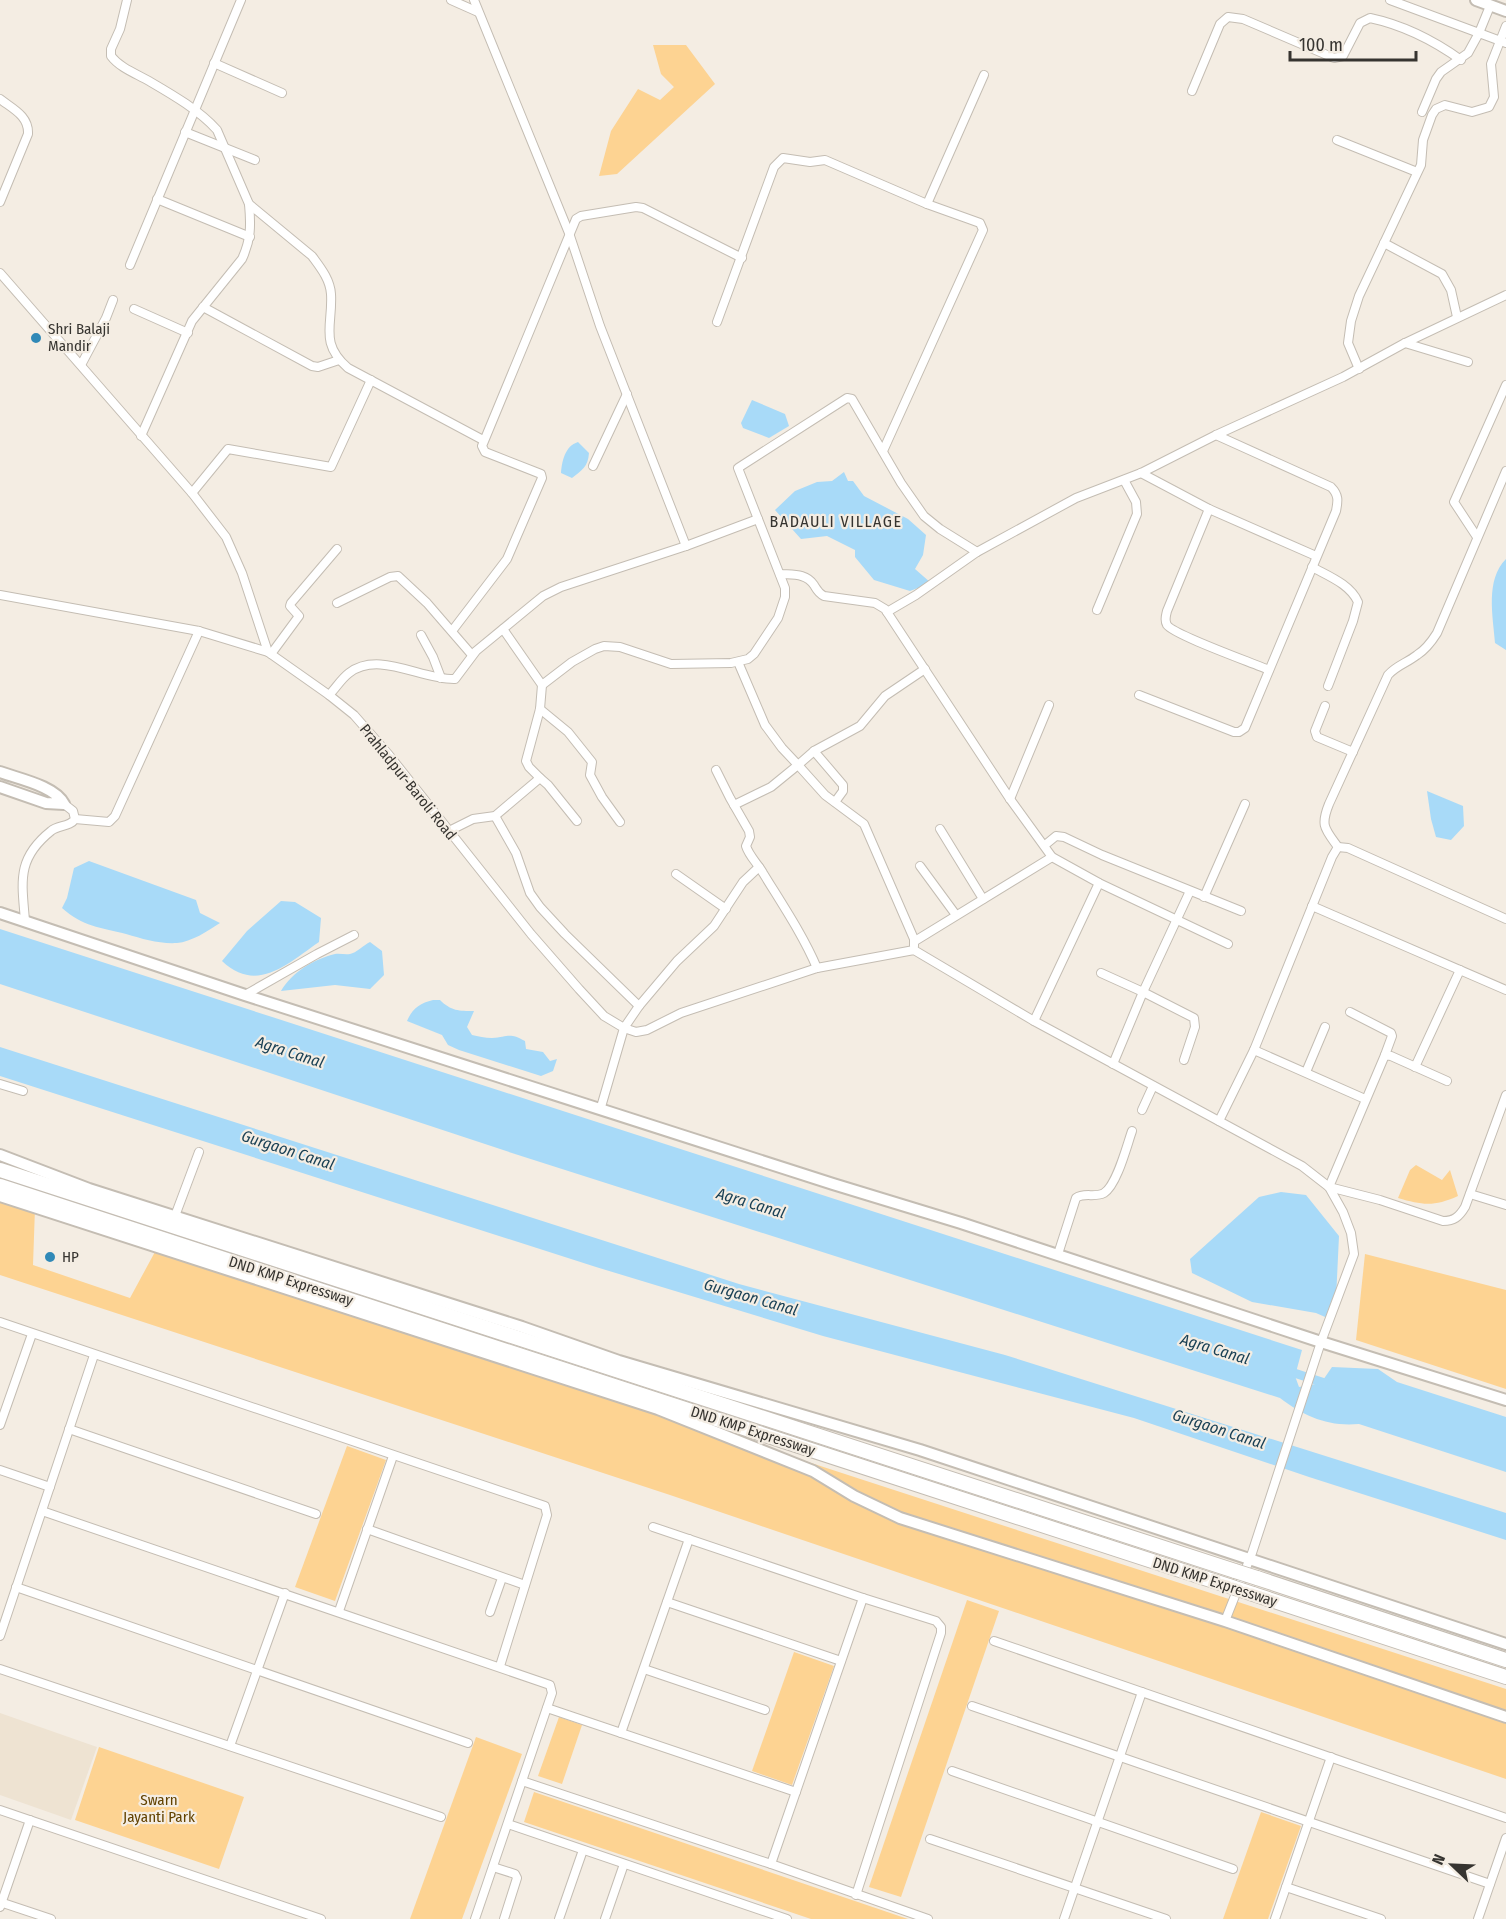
<svg xmlns="http://www.w3.org/2000/svg" width="1506" height="1919" viewBox="0 0 1506 1919" font-family="'Fira Sans Condensed',sans-serif">
<rect width="100%" height="100%" fill="#f4ede3"/>
<!-- built -->
<polygon fill="#eee3d2" points="0,1713 97,1747 71,1820 0,1795"/>
<!-- green -->
<g fill="#fdd392">
<polygon points="653,45 686,45 715,84 617,174 599,176 611,131 638,89 660,100 674,87 661,74"/>
<path d="M 1416,1165 L 1442,1180 L 1450,1170 L 1458,1196 C 1434,1207 1422,1205 1398,1198 L 1410,1170 Z"/>
<polygon points="0,1197 35,1208 33,1265 130,1298 156,1250 1506,1689 1506,1779 670,1495 0,1275"/>
<polygon points="1365,1254 1506,1290 1506,1389 1356,1340"/>
<polygon points="347,1446 386,1460 335,1601 295,1587"/>
<polygon points="967,1600 999,1611 901,1897 869,1887"/>
<polygon points="794,1652 834,1666 792,1785 752,1771"/>
<polygon points="559,1717 582,1725 562,1784 538,1776"/>
<polygon points="476,1737 522,1754 462,1919 410,1919"/>
<polygon points="99,1747 244,1797 219,1869 75,1820"/>
<polygon points="534,1792 908,1919 811,1919 524,1822"/>
<polygon points="1261,1812 1301,1826 1268,1919 1223,1919"/>
</g>
<!-- water -->
<g fill="#a8daf8">
<polygon points="752,400 785,414 789,426 769,438 743,428 741,423"/>
<path d="M 578,442 L 589,453 C 588,467 582,470 572,478 L 561,473 C 562,461 565,446 578,442 Z"/>
<polygon points="844,472 848,481 853,481 864,496 908,519 926,535 923,555 915,569 931,583 910,591 874,580 855,557 855,550 827,536 801,539 775,510 795,491 817,482 832,481"/>
<path d="M 1506,559 L 1506,650 L 1495,643 C 1493,616 1485,580 1506,559 Z"/>
<polygon points="1427,791 1463,806 1464,826 1451,840 1436,837 1431,819"/>
<path d="M 89,861 L 196,900 L 200,913 L 220,923 C 208,931 191,942 177,943 C 159,944 143,939 126,934 C 100,927 83,927 62,908 L 67,898 L 74,868 Z"/>
<path d="M 281,901 L 295,902 L 321,918 L 319,942 C 287,964 257,994 222,961 L 247,931 Z"/>
<path d="M 0,929 L 1302,1350 L 1295,1376 L 1299,1387 L 1321,1383 L 1332,1367 L 1378,1369 L 1397,1382 L 1506,1417 L 1506,1472 L 1359,1424 C 1328,1427 1304,1416 1280,1398 L 515,1154 L 0,984 Z"/>
<path d="M 370,942 L 382,951 L 384,975 L 370,989 L 335,985 L 281,991 C 292,972 314,959 335,954 C 340,953 345,955 350,954 C 356,953 364,945 370,942 Z"/>
<path d="M 433,1000 L 440,1000 C 451,1011 459,1011 474,1011 L 467,1027 L 472,1035 C 478,1036 485,1038 492,1038 C 508,1037 509,1032 525,1041 L 526,1049 L 543,1052 L 550,1061 L 557,1059 L 553,1071 L 541,1076 L 459,1050 L 448,1045 L 442,1035 L 407,1021 C 412,1009 420,1003 433,1000 Z"/>
<polygon points="0,1047 739,1284 1005,1355 1506,1513 1506,1540 1309,1477 1134,1418 823,1336 596,1267 0,1076"/>
<polygon points="1281,1192 1306,1195 1339,1236 1336,1299 1332,1320 1316,1313 1252,1302 1192,1273 1190,1259 1259,1197"/>
</g>
<g fill="none" stroke-linecap="round" stroke-linejoin="round">
<!-- canal -->
<polyline stroke="#a8daf8" stroke-width="9" points="1285,1370 1331,1385"/>
<!-- street casing -->
<g stroke="#c4bdb3" stroke-width="10">
<g id="street">
<path d="M 127,0 L 120,29 L 111,49 L 111,56 C 120,68 137,74 149,81 C 173,95 199,110 217,130 L 249,204 L 312,256 C 320,267 330,279 331,294 C 333,325 319,343 348,368 L 483,440"/>
<polyline points="451,0 478,12"/>
<polyline points="474,0 569,233 600,326 686,546"/>
<polyline points="1390,0 1479,33 1490,6"/>
<polyline points="214,63 282,93"/>
<path d="M 1192,91 L 1220,24 L 1228,17 L 1243,19 L 1334,58 L 1343,56 L 1360,23 L 1370,18 C 1403,25 1433,40 1461,60"/>
<path d="M 0,99 C 13,109 29,116 28,134 L 0,202"/>
<polyline points="1422,112 1436,79 1441,72 1468,53 1479,33 1506,43"/>
<polyline points="185,132 255,160"/>
<polyline points="1337,140 1417,172"/>
<polyline points="157,199 250,237"/>
<polyline points="927,204 984,75"/>
<polyline points="1384,243 1442,274 1451,290 1457,317"/>
<polyline points="130,265 241,0"/>
<polyline points="0,273 192,493 226,537 242,573 268,652 329,695 354,715 389,755 531,934 579,989 604,1016 624,1028 601,1107"/>
<polyline points="203,307 312,366 318,367 339,360"/>
<polyline points="134,309 188,333"/>
<polyline points="717,322 774,167 783,158 810,162 825,160 927,204 980,223 983,230 883,451"/>
<polyline points="1405,343 1468,362"/>
<polyline points="81,365 106,318 113,300"/>
<polyline points="1359,369 1348,343 1351,321 1359,296 1421,165 1423,140 1432,115 1436,109 1445,105 1472,112 1489,107 1494,97 1491,64 1506,26"/>
<path d="M 141,436 L 192,321 L 242,259 C 251,240 251,225 249,204"/>
<polyline points="593,466 627,394"/>
<polyline points="1141,473 1209,509 1316,556"/>
<polyline points="192,493 228,449 331,467 371,380"/>
<path d="M 1209,509 L 1167,611 C 1166,616 1164,620 1167,625 C 1174,635 1253,663 1269,670"/>
<polyline points="1477,537 1454,502 1506,385"/>
<path d="M 1312,567 C 1328,576 1350,584 1358,602 L 1353,621 L 1328,686"/>
<path d="M 780,574 C 793,575 806,573 814,585 C 817,590 818,593 824,596 L 875,603 L 885,609 L 1010,799 L 1052,857"/>
<polyline points="0,595 199,631 268,652"/>
<polyline points="337,603 390,577 398,576 427,603 472,655"/>
<polyline points="1097,610 1137,514 1136,502 1124,480"/>
<polyline points="887,612 916,595 977,552 1076,498 1141,473 1216,435 1343,377 1405,343 1506,295"/>
<polyline points="503,629 542,685 572,662 595,649 604,646 620,647 671,664 731,663 748,659 754,654 778,618 785,597 785,588 738,468 847,398 852,399 901,483 924,516 940,529 977,552"/>
<polyline points="452,631 507,559 542,478 541,474 485,452 482,446 576,219 581,216 636,207 643,208 742,258"/>
<polyline points="421,635 433,657 441,678"/>
<polyline points="271,654 299,616 290,606 291,603 337,549"/>
<polyline points="738,662 765,725 782,748 798,765 814,751 843,785 843,791 835,802"/>
<path d="M 329,695 C 336,688 341,679 349,673 C 379,650 421,680 455,679 L 476,651 L 543,596 L 561,587 L 686,546 L 758,519"/>
<path d="M 1139,695 L 1234,732 L 1239,732 L 1245,728 L 1336,511 C 1338,501 1339,495 1331,487 L 1216,435"/>
<polyline points="1325,706 1315,731 1317,737 1353,752"/>
<polyline points="540,709 568,732 592,762 590,775 602,797 620,822"/>
<polyline points="814,751 860,726 885,696 925,669"/>
<path d="M 716,770 L 730,798 L 749,831 L 750,837 L 746,846 C 749,856 758,864 763,873 C 782,904 803,935 817,968"/>
<polyline points="540,778 548,785 577,821"/>
<polyline points="1010,799 1049,705"/>
<polyline points="734,805 771,787 798,765 825,795 864,824 914,939 914,946"/>
<polyline points="495,816 516,853 530,893 540,907 565,934 639,1006"/>
<polyline points="75,819 109,822 115,816 199,631"/>
<polyline points="940,829 983,899"/>
<polyline points="449,831 473,819 495,816 540,778 529,767 526,761 540,709 542,685"/>
<polyline points="1045,845 1056,836 1064,837 1102,855 1241,911"/>
<path d="M 1338,847 C 1325,829 1320,826 1329,804 L 1388,675 C 1397,665 1407,663 1417,655 C 1425,650 1432,641 1437,633 L 1506,471"/>
<polyline points="920,866 956,915"/>
<polyline points="759,867 743,882 714,926 677,961 639,1006 624,1028 636,1032 647,1030 681,1013 817,968 914,950 1034,1021 1302,1166 1329,1187 1343,1212 1351,1233 1354,1254 1321,1342 1252,1553 1225,1621"/>
<polyline points="676,874 726,909"/>
<polyline points="1204,897 1245,804"/>
<polyline points="1312,906 1506,990"/>
<path d="M 25,921 C 22,882 16,859 51,831 C 58,825 70,827 75,819 L 73,811 L 64,804"/>
<polyline points="915,941 1052,857 1099,883 1228,944"/>
<polyline points="1101,973 1143,992 1194,1018 1195,1027 1184,1060"/>
<polyline points="245,995 317,954 354,935"/>
<polyline points="1350,1012 1391,1033 1392,1036 1385,1055"/>
<polyline points="1034,1021 1099,883"/>
<polyline points="1254,1050 1365,1099"/>
<polyline points="1113,1064 1143,992 1190,891"/>
<polyline points="1415,1067 1460,970"/>
<polyline points="1306,1072 1325,1027"/>
<path d="M 1447,1081 L 1391,1056 L 1385,1055 L 1329,1187 L 1380,1200 L 1443,1221 C 1454,1221 1459,1217 1465,1207 L 1506,1095"/>
<polyline points="0,1084 23,1091"/>
<polyline points="1142,1110 1153,1086"/>
<polyline points="1219,1121 1254,1050 1332,857 1338,847 1348,848 1506,919"/>
<polyline points="1470,1194 1506,1205"/>
<polyline points="175,1216 199,1152"/>
<path d="M 1058,1254 L 1076,1198 C 1084,1192 1095,1198 1104,1193 C 1117,1185 1127,1145 1132,1131"/>
<polyline points="0,1322 545,1506 547,1515 500,1666"/>
<polyline points="0,1425 32,1334"/>
<polyline points="69,1429 316,1514"/>
<polyline points="0,1470 50,1487"/>
<polyline points="42,1511 550,1685 552,1693 475,1919"/>
<polyline points="653,1527 863,1598 936,1621 941,1627 941,1633 856,1895"/>
<polyline points="367,1529 525,1585"/>
<polyline points="16,1587 468,1743"/>
<polyline points="667,1602 841,1661"/>
<polyline points="339,1611 393,1456"/>
<polyline points="490,1612 502,1578"/>
<polyline points="0,1636 94,1355"/>
<polyline points="994,1641 1506,1818"/>
<polyline points="0,1669 441,1817"/>
<polyline points="644,1669 765,1710"/>
<polyline points="972,1706 1490,1884"/>
<polyline points="547,1708 796,1792"/>
<polyline points="621,1733 689,1539"/>
<polyline points="230,1746 285,1593"/>
<polyline points="952,1771 1233,1869"/>
<polyline points="522,1781 771,1864 928,1919"/>
<polyline points="0,1810 321,1919"/>
<polyline points="508,1824 787,1919"/>
<polyline points="930,1839 1166,1919"/>
<polyline points="771,1864 863,1598"/>
<polyline points="493,1867 515,1874 517,1878 504,1919"/>
<polyline points="1286,1887 1381,1919"/>
<polyline points="0,1902 51,1919"/>
<polyline points="0,1907 30,1820"/>
<polyline points="559,1919 583,1850"/>
<polyline points="605,1919 624,1864"/>
<polyline points="1064,1919 1142,1692"/>
<polyline points="1275,1919 1331,1757"/>
<polyline points="1478,1919 1506,1838"/>
</g>
</g>
<!-- secondary casing -->
<g stroke="#c4bdb3" stroke-width="14">
<g id="secondary">
<polyline points="1476,0 1506,11"/>
<path d="M 0,772 C 19,779 55,786 64,804 L 46,803 L 0,787"/>
<polyline points="0,913 245,995 833,1184 961,1223 1321,1342 1506,1400"/>
<polyline points="0,1155 89,1189 522,1327 619,1361 920,1450 1506,1644"/>
<polyline points="0,1196 658,1409 813,1471 854,1496 900,1518 1225,1621 1506,1717"/>
</g>
</g>
<!-- highway casing -->
<g stroke="#c4bdb3" stroke-width="16">
<g id="highway">
<polyline points="0,1170 1235,1571"/>
<polyline points="0,1186 1229,1586"/>
<polyline points="1257,1578 1506,1660"/>
<polyline points="1253,1594 1506,1677"/>
</g>
</g>
<!-- street -->
<use href="#street" stroke="#fff" stroke-width="8"/>
<!-- secondary -->
<use href="#secondary" stroke="#fff" stroke-width="10"/>
<!-- highway -->
<use href="#highway" stroke="#fff" stroke-width="14"/>
<!-- highway-bridge casing -->
<g stroke="#c4bdb3" stroke-width="16" stroke-linecap="butt">
<g id="highway-bridge">
<polyline points="1235,1571 1257,1578"/>
<polyline points="1229,1586 1253,1594"/>
</g>
</g>
<!-- highway-bridge -->
<use href="#highway-bridge" stroke="#fff" stroke-width="14"/>
</g>
<!-- markers -->
<g fill="#3089b7" stroke="#f4ede3" stroke-width="2">
<circle cx="36" cy="338" r="6"/>
<circle cx="50" cy="1257" r="6"/>
</g>
<g text-anchor="middle" dominant-baseline="central" stroke-width="4.5" stroke-linejoin="round" paint-order="stroke">
<!-- poi labels -->
<g font-size="15" fill="#363430" stroke="#f4ede3" text-anchor="start">
<text x="48" y="329">Shri Balaji<tspan x="48" dy="17">Mandir</tspan></text>
<text x="62" y="1257">HP</text>
</g>
<!-- street labels -->
<g font-size="15" fill="#363430" stroke="#f4ede3">
<text transform="translate(408 782) rotate(51)">Prahladpur-Baroli Road</text>
<text transform="translate(291 1281) rotate(18)">DND KMP Expressway</text>
<text transform="translate(753 1431) rotate(18)">DND KMP Expressway</text>
<text transform="translate(1215 1582) rotate(18)">DND KMP Expressway</text>
</g>
<!-- park labels -->
<g font-size="15" fill="#624200" stroke="#f4ede3">
<text x="159" y="1800">Swarn<tspan x="159" dy="17">Jayanti Park</tspan></text>
</g>
<!-- neighbourhood labels -->
<g font-size="16" letter-spacing="1.5" fill="#363430" stroke="#f4ede3">
<text x="836" y="521">BADAULI VILLAGE</text>
</g>
<!-- water labels -->
<g font-size="16" font-style="italic" fill="#1a4155" stroke="#f4ede3">
<text transform="translate(290 1052) rotate(18)">Agra Canal</text>
<text transform="translate(288 1150) rotate(18)">Gurgaon Canal</text>
<text transform="translate(751 1203) rotate(17)">Agra Canal</text>
<text transform="translate(751 1297) rotate(16)">Gurgaon Canal</text>
<text transform="translate(1215 1349) rotate(17)">Agra Canal</text>
<text transform="translate(1219 1429) rotate(18)">Gurgaon Canal</text>
</g>
</g>
<!-- north arrow -->
<g transform="translate(1452 1865) rotate(293)" stroke="#f4ede3" stroke-width="4.5" paint-order="stroke">
<path d="M0-4.5L10 22L0 15L-10 22Z" fill="#363430"/>
<text y="-9" font-size="16" font-weight="bold" text-anchor="middle" fill="#363430">N</text>
</g>
<!-- scale -->
<path d="M1290 51v9h126v-9" fill="none" stroke="#363430" stroke-width="3"/>
<text x="1299" y="51" font-size="18" fill="#363430" stroke="#f4ede3" stroke-width="4.5" paint-order="stroke">100 m</text>
</svg>
